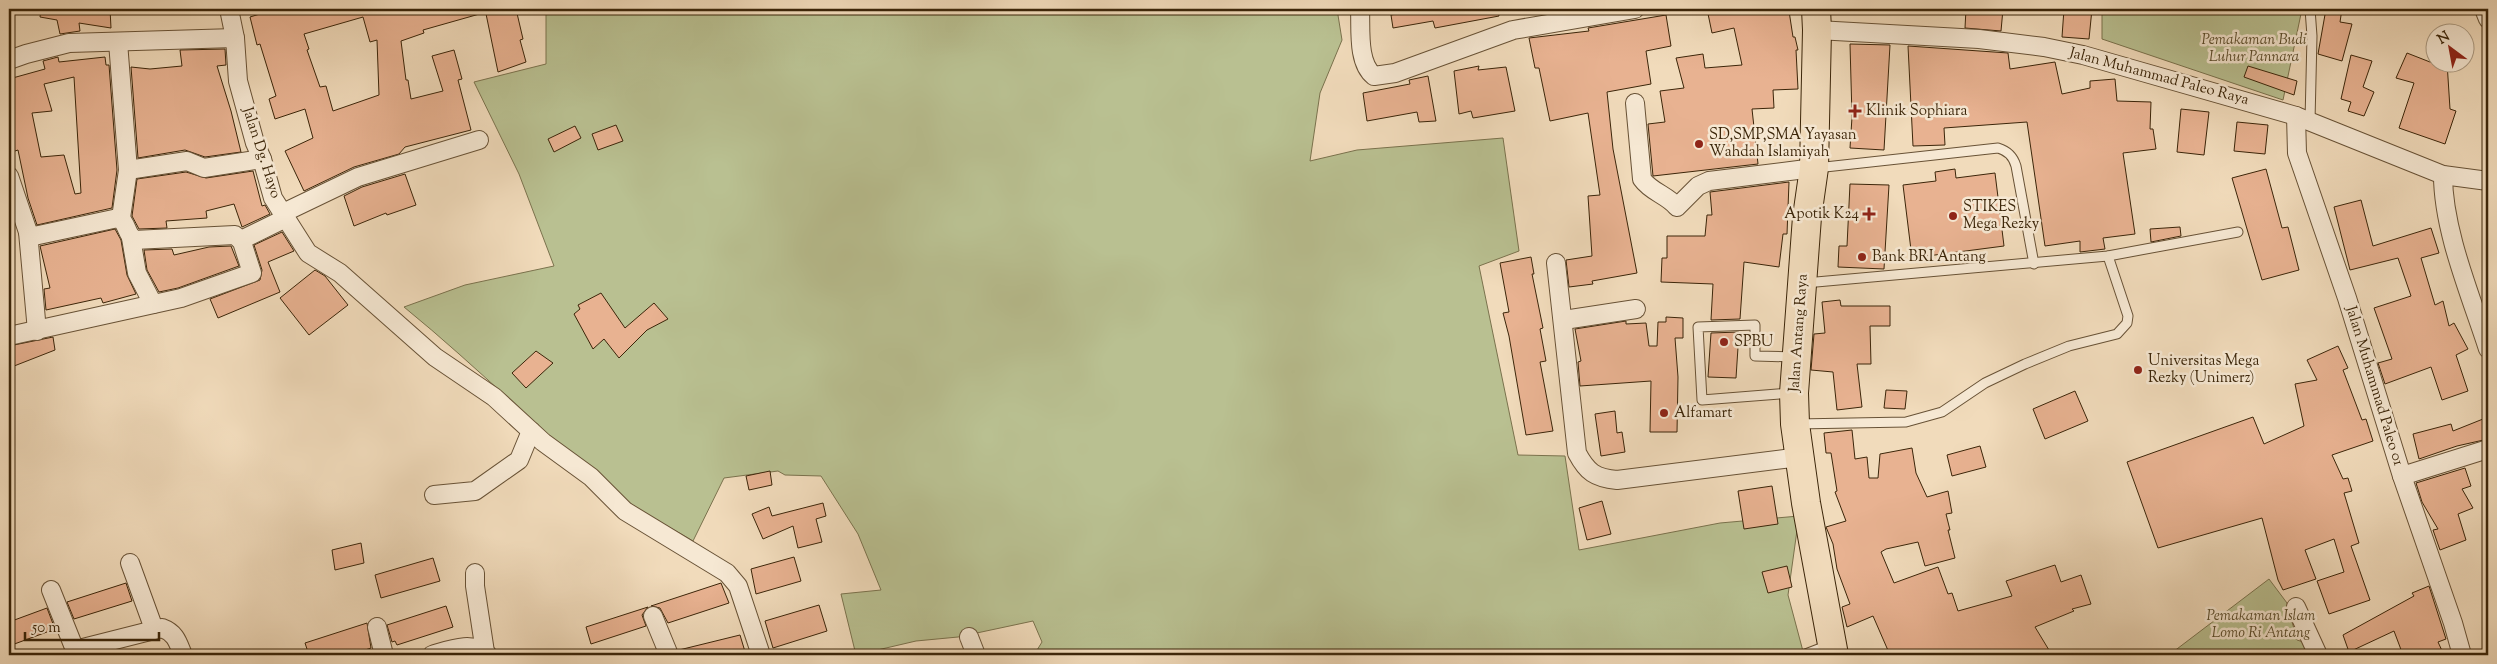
<svg xmlns="http://www.w3.org/2000/svg" width="2497" height="664" viewBox="0 0 2497 664" font-family="'Sorts Mill Goudy',serif">
<rect width="100%" height="100%" fill="#f1dbbb"/>
<filter id="stains"><feTurbulence type="fractalNoise" baseFrequency=".004" numOctaves="4"/><feColorMatrix values="0 0 0 0 .2 0 0 0 0 .09 0 0 0 0 .02 0 0 0 .5 -.17"/></filter>
<radialGradient id="worn" r=".72"><stop offset=".6" stop-color="#630" stop-opacity="0"/><stop offset="1" stop-color="#630" stop-opacity=".3"/></radialGradient>
<!-- green -->
<g fill="#b9c091" stroke="#7a724d">
<path d="M 546,9 L 1337,9 L 1342,40 L 1320,93 L 1310,161 L 1357,150 L 1503,138 L 1519,251 L 1479,266 L 1518,455 L 1565,456 L 1579,550 L 1720,523 L 1799,516 L 1788,595 L 1804,655 L 1034,655 L 1042,642 L 1033,621 L 958,637 L 916,641 L 856,655 L 841,594 L 881,590 L 858,534 L 821,476 L 785,475 L 778,471 L 724,478 L 693,541 C 670,527 643,514 622,497 C 546,437 479,368 404,307 L 465,285 L 554,266 L 519,174 L 474,82 L 546,64 Z"/>
<polygon points="2102,9 2302,9 2283,100 2102,39"/>
<polygon points="2269,579 2287,603 2297,640 2316,646 2320,655 2169,655"/>
</g>
<!-- building -->
<g fill="#e8b291" stroke="#3b2509" fill-rule="evenodd">
<polygon points="41,9 110,9 111,28 79,23 80,31 60,34 57,20 40,17"/>
<path d="M 276,9 L 483,9 L 483,13 L 423,30 L 424,33 L 401,41 L 406,80 L 408,80 L 411,99 L 443,91 L 432,56 L 454,50 L 462,79 L 458,80 L 471,130 L 405,147 L 399,154 L 354,167 L 304,191 L 285,151 L 313,138 L 305,109 L 275,119 L 269,99 L 276,96 L 260,44 L 257,45 L 250,17 ZM 363,17 L 370,42 L 377,40 L 379,95 L 333,111 L 326,86 L 320,87 L 307,50 L 309,49 L 304,34 Z"/>
<polygon points="485,9 516,9 523,39 520,40 526,62 498,72"/>
<polygon points="1424,9 1498,9 1499,16 1435,28 1433,21 1393,28 1391,15"/>
<polygon points="1707,9 1764,9 1765,14 1789,11 1793,37 1795,37 1798,50 1796,50 1798,89 1773,90 1774,108 1752,109 1758,164 1653,176 1648,124 1665,122 1660,91 1684,88 1676,58 1703,54 1705,68 1742,65 1734,28 1712,33"/>
<polygon points="1966,9 2003,9 2001,31 1965,28"/>
<polygon points="2064,9 2092,9 2089,39 2062,37"/>
<polygon points="2326,9 2342,9 2340,22 2352,24 2342,61 2318,54"/>
<polygon points="1666,15 1671,46 1646,51 1651,84 1607,92 1613,149 1637,273 1592,281 1593,284 1569,287 1566,260 1592,256 1588,196 1600,195 1588,113 1550,121 1539,68 1535,68 1529,38 1589,31 1588,28"/>
<polygon points="1850,44 1890,45 1884,150 1850,148 1852,117"/>
<polygon points="1908,46 2008,53 2010,69 2055,62 2062,94 2090,88 2090,81 2115,79 2117,101 2151,102 2150,129 2153,129 2156,149 2123,153 2135,234 2103,238 2105,249 2080,252 2080,241 2045,246 2027,122 1944,128 1945,145 1913,146"/>
<polygon points="225,49 226,65 217,66 231,111 241,152 205,157 185,150 138,158 131,67 150,69 182,66 180,50"/>
<polygon points="2407,53 2430,62 2447,62 2450,109 2456,111 2445,144 2399,128 2414,83 2396,78"/>
<polygon points="2351,55 2372,61 2363,87 2374,92 2364,116 2348,111 2351,102 2341,99"/>
<path d="M 58,57 L 59,62 L 105,57 L 106,65 L 109,65 L 117,170 L 112,208 L 37,225 L 28,198 L 18,150 L 12,152 L 9,140 L 9,79 L 45,69 L 43,61 ZM 74,77 L 81,193 L 75,194 L 64,155 L 41,157 L 32,113 L 52,111 L 44,84 Z"/>
<polygon points="1479,66 1478,70 1506,67 1515,111 1473,118 1471,111 1459,114 1454,71"/>
<polygon points="2248,66 2297,81 2294,95 2244,77"/>
<polygon points="1428,76 1436,121 1419,122 1417,112 1367,121 1363,93 1410,84 1409,80"/>
<polygon points="2181,109 2209,112 2204,155 2177,152"/>
<polygon points="2237,122 2268,125 2265,154 2234,151"/>
<polygon points="616,125 623,141 598,150 592,134"/>
<polygon points="575,126 581,138 554,152 548,139"/>
<polygon points="1955,169 1956,178 1995,173 2004,246 1912,258 1903,185 1936,181 1935,172"/>
<polygon points="2266,169 2282,228 2288,227 2299,270 2262,280 2232,178"/>
<polygon points="253,171 262,206 265,205 270,214 242,227 234,204 206,211 207,218 166,221 167,228 139,229 132,216 137,179 186,172 206,178"/>
<polygon points="405,174 416,205 387,215 386,213 354,226 344,196 362,187"/>
<polygon points="1789,182 1787,234 1783,234 1779,267 1744,262 1740,319 1711,320 1713,284 1661,282 1662,258 1667,258 1667,236 1705,236 1707,215 1712,215 1710,192"/>
<polygon points="1850,184 1889,185 1884,269 1838,267 1839,246 1847,246"/>
<polygon points="2361,200 2373,246 2431,228 2439,253 2421,258 2435,305 2443,301 2449,326 2454,323 2468,349 2456,355 2468,391 2442,400 2431,367 2385,384 2378,363 2392,359 2374,308 2411,296 2398,258 2350,270 2334,207"/>
<polygon points="2180,227 2181,236 2151,242 2150,229"/>
<polygon points="115,229 121,240 127,275 136,294 103,303 101,298 46,310 44,289 50,288 40,246"/>
<polygon points="282,232 294,251 268,262 280,292 218,318 210,299 260,280 262,270 254,245"/>
<polygon points="231,246 239,266 178,288 159,292 147,270 144,250 172,249 174,255 209,247"/>
<polygon points="1531,257 1534,274 1532,274 1543,328 1540,329 1546,361 1540,362 1553,431 1526,435 1509,336 1503,313 1509,312 1500,263"/>
<polygon points="315,270 325,276 348,305 309,335 280,298"/>
<polygon points="601,293 625,328 654,303 668,319 647,330 619,358 604,339 593,349 574,314 580,309 578,305"/>
<polygon points="1840,300 1841,306 1890,306 1890,326 1870,326 1871,364 1857,364 1862,407 1837,410 1833,372 1811,370 1814,334 1825,333 1822,302"/>
<polygon points="1666,317 1683,318 1683,338 1675,338 1678,377 1677,432 1650,432 1651,381 1580,386 1578,362 1581,361 1575,329 1626,321 1626,324 1646,323 1649,346 1657,346 1658,322 1666,322"/>
<polygon points="1739,332 1736,378 1708,377 1711,333"/>
<polygon points="53,337 55,350 9,368 9,346"/>
<polygon points="2338,346 2348,368 2343,370 2362,420 2366,419 2373,441 2332,455 2343,479 2348,478 2352,491 2344,493 2359,543 2351,546 2370,600 2329,614 2317,581 2344,572 2334,539 2305,550 2316,579 2283,590 2278,580 2262,518 2158,548 2127,462 2253,417 2264,444 2304,426 2295,384 2317,380 2307,360"/>
<polygon points="536,351 553,363 526,388 512,373"/>
<polygon points="1886,390 1907,391 1905,409 1884,408"/>
<polygon points="2075,391 2088,421 2045,439 2033,409"/>
<polygon points="1615,411 1617,433 1622,432 1625,452 1601,456 1595,414"/>
<polygon points="2488,417 2488,439 2457,446 2419,459 2413,434 2451,424 2453,431"/>
<polygon points="1852,430 1855,459 1867,457 1869,478 1878,478 1880,454 1912,448 1916,473 1927,497 1948,491 1952,513 1946,514 1950,530 1948,530 1955,558 1925,566 1918,542 1886,549 1881,552 1894,583 1938,567 1948,594 1952,593 1958,611 2012,596 2006,581 2055,565 2061,582 2081,575 2091,604 2072,609 2074,611 2035,627 2052,655 1890,655 1873,616 1847,627 1842,607 1850,604 1837,569 1833,544 1826,527 1846,521 1835,492 1837,491 1831,453 1826,453 1824,433"/>
<polygon points="1980,446 1986,467 1952,476 1947,455"/>
<polygon points="2465,468 2471,486 2462,489 2473,508 2458,514 2466,540 2440,550 2433,530 2438,529 2422,502 2416,483"/>
<polygon points="770,471 772,485 749,490 746,476"/>
<polygon points="1772,486 1778,524 1744,529 1738,491"/>
<polygon points="1602,501 1611,534 1587,540 1579,508"/>
<polygon points="823,503 826,516 816,519 822,542 798,548 793,526 763,539 752,514 769,507 772,516"/>
<polygon points="361,543 364,563 335,570 332,550"/>
<polygon points="794,557 801,581 756,594 751,569"/>
<polygon points="433,558 440,581 381,598 375,575"/>
<polygon points="1787,566 1792,587 1768,593 1762,572"/>
<polygon points="126,583 132,601 74,619 67,602"/>
<polygon points="721,583 729,603 668,623 660,608 651,606"/>
<polygon points="2429,586 2446,639 2438,642 2444,655 2403,655 2394,631 2349,652 2343,635 2414,596 2412,593"/>
<polygon points="819,605 827,631 773,648 765,621"/>
<polygon points="446,606 453,627 397,645 395,641 392,642 387,625"/>
<polygon points="648,607 642,615 646,626 591,644 586,627"/>
<polygon points="47,608 55,629 9,646 9,622"/>
<polygon points="367,623 371,648 350,655 309,655 305,643"/>
<polygon points="740,635 746,655 680,655 679,650"/>
</g>
<g fill="none" stroke-linecap="round" stroke-linejoin="round">
<!-- service casing -->
<g stroke="#685236" stroke-width="11">
<g id="service">
<polyline points="2310,121 2312,36 2310,9"/>
<path d="M 1816,168 L 1998,148 C 2008,151 2013,156 2016,166 L 2034,264"/>
<polyline points="1805,283 2108,256 2238,232"/>
<polyline points="1791,393 1702,400 1698,327 1755,325 1755,356 1795,357"/>
<polyline points="1797,424 1906,422 1942,412 1985,383 2025,364 2069,346 2117,334 2127,323 2128,316 2108,256"/>
<polyline points="1803,655 1829,645"/>
</g>
</g>
<!-- minor casing -->
<g stroke="#685236" stroke-width="20">
<g id="minor">
<polyline points="229,9 235,38 238,81 255,143 262,159 273,198 308,253 340,273 435,357 494,397 543,442 591,477 625,511 727,573 738,586 761,655"/>
<path d="M 1360,9 C 1361,28 1357,63 1374,76 L 1395,73 L 1513,30 L 1635,9"/>
<polyline points="2484,9 2488,19"/>
<polyline points="1817,30 1979,39 2044,47 2083,55 2296,116 2443,175 2488,181"/>
<polyline points="118,42 128,170 121,218"/>
<polyline points="9,60 26,54 69,43 235,38"/>
<path d="M 1635,103 L 1642,179 C 1651,192 1667,195 1677,207 L 1698,186 L 1709,181 L 1814,168"/>
<polyline points="2296,116 2297,153 2347,298 2402,476 2453,623 2462,655"/>
<polyline points="128,170 187,161 204,168 262,159"/>
<path d="M 2443,175 C 2443,231 2471,296 2488,349"/>
<path d="M 9,176 L 28,232 L 34,236 L 118,218 C 127,221 126,234 134,240 L 235,235 L 242,242 L 252,273 L 181,298 L 9,336"/>
<polyline points="283,213 358,177 479,140"/>
<polyline points="28,232 37,331"/>
<polyline points="131,238 137,273 153,304"/>
<polyline points="241,240 286,218"/>
<path d="M 1556,263 L 1577,453 C 1587,472 1595,478 1617,480 L 1800,457"/>
<polyline points="1564,320 1636,309"/>
<polyline points="2402,476 2488,449"/>
<polyline points="434,495 475,491 519,460 531,431"/>
<polyline points="130,563 154,629"/>
<polyline points="475,573 475,586 485,652"/>
<path d="M 51,590 L 75,650 L 162,628 C 176,633 178,643 183,655"/>
<polyline points="2296,607 2318,655"/>
<polyline points="653,616 669,655"/>
<polyline points="377,627 384,655"/>
<polyline points="969,637 976,655"/>
<path d="M 432,655 C 449,650 473,640 488,655"/>
</g>
</g>
<!-- primary casing -->
<g stroke="#3b2509" stroke-width="30">
<polyline id="primary" points="1816,9 1817,30 1814,168 1807,217 1794,393 1795,424 1806,503 1834,655"/>
</g>
<!-- service -->
<use href="#service" stroke="#f6e8d3" stroke-width="9"/>
<!-- minor -->
<use href="#minor" stroke="#f6e8d3" stroke-width="18"/>
<!-- primary -->
<use href="#primary" stroke="#f1dbbb" stroke-width="28"/>
</g>
<!-- markers -->
<g fill="#8f2418" stroke="#f6e8d3" stroke-width="2">
<path d="M1852.5 103.5h5v5h5v5h-5v5h-5v-5h-5v-5h5z"/>
<circle cx="1699" cy="144" r="5"/>
<path d="M1866.5 206.5h5v5h5v5h-5v5h-5v-5h-5v-5h5z"/>
<circle cx="1953" cy="216" r="5"/>
<circle cx="1862" cy="257" r="5"/>
<circle cx="1724" cy="342" r="5"/>
<circle cx="2138" cy="370" r="5"/>
<circle cx="1664" cy="413" r="5"/>
</g>
<g text-anchor="middle" dominant-baseline="central" stroke-width="5" stroke-linejoin="round" paint-order="stroke">
<!-- park labels -->
<g font-size="15" font-style="italic" fill="#5a4c2b" stroke="#f6e8d3">
<text x="2254" y="40">Pemakaman Budi<tspan x="2254" dy="17">Luhur Pannara</tspan></text>
<text x="2261" y="616">Pemakaman Islam<tspan x="2261" dy="17">Lomo Ri Antang</tspan></text>
</g>
<!-- street labels -->
<g font-size="15" fill="#3b2509" stroke="#f6e8d3">
<text transform="translate(2159 77) rotate(15)">Jalan Muhammad Paleo Raya</text>
<text transform="translate(261 153) rotate(72)">Jalan Dg. Hayo</text>
<text transform="translate(1799 333) rotate(-86)">Jalan Antang Raya</text>
<text transform="translate(2374 386) rotate(73)">Jalan Muhammad Paleo 01</text>
</g>
<!-- poi labels -->
<g font-size="15" fill="#3b2509" stroke="#f6e8d3" text-anchor="start">
<text x="1866" y="111">Klinik Sophiara</text>
<text x="1709" y="135">SD,SMP,SMA Yayasan<tspan x="1709" dy="17">Wahdah Islamiyah</tspan></text>
<text x="1963" y="207">STIKES<tspan x="1963" dy="17">Mega Rezky</tspan></text>
<text x="1859" y="214" text-anchor="end">Apotik K24</text>
<text x="1872" y="257">Bank BRI Antang</text>
<text x="1734" y="342">SPBU</text>
<text x="2148" y="361">Universitas Mega<tspan x="2148" dy="17">Rezky (Unimerz)</tspan></text>
<text x="1674" y="413">Alfamart</text>
</g>
</g>
<!-- margin -->
<rect width="2497" height="664" fill="none" stroke="#f1dbbb" stroke-width="30"/>
<rect x="10" y="10" width="2477" height="644" fill="none" stroke="#3b2509" stroke-width="2.5"/>
<rect x="15" y="15" width="2467" height="634" fill="none" stroke="#3b2509"/>
<!-- north arrow -->
<g transform="translate(2450 48) rotate(328)"><circle r="24" fill="#f6e8d3" stroke="#ab9a82"/>
<path d="M0-4L9 19L0 12L-9 19Z" fill="#8f2418"/>
<text y="-8" font-size="14" font-weight="bold" text-anchor="middle" fill="#3b2509">N</text>
</g>
<!-- scale -->
<path d="M25 632v8h134v-8" fill="none" stroke="#3b2509" stroke-width="2.5"/>
<text x="32" y="632" font-size="15" fill="#3b2509" stroke="#f6e8d3" stroke-width="4" paint-order="stroke">50 m</text>
<rect width="100%" height="100%" filter="url(#stains)"/>
<rect width="100%" height="100%" fill="url(#worn)"/>
</svg>
